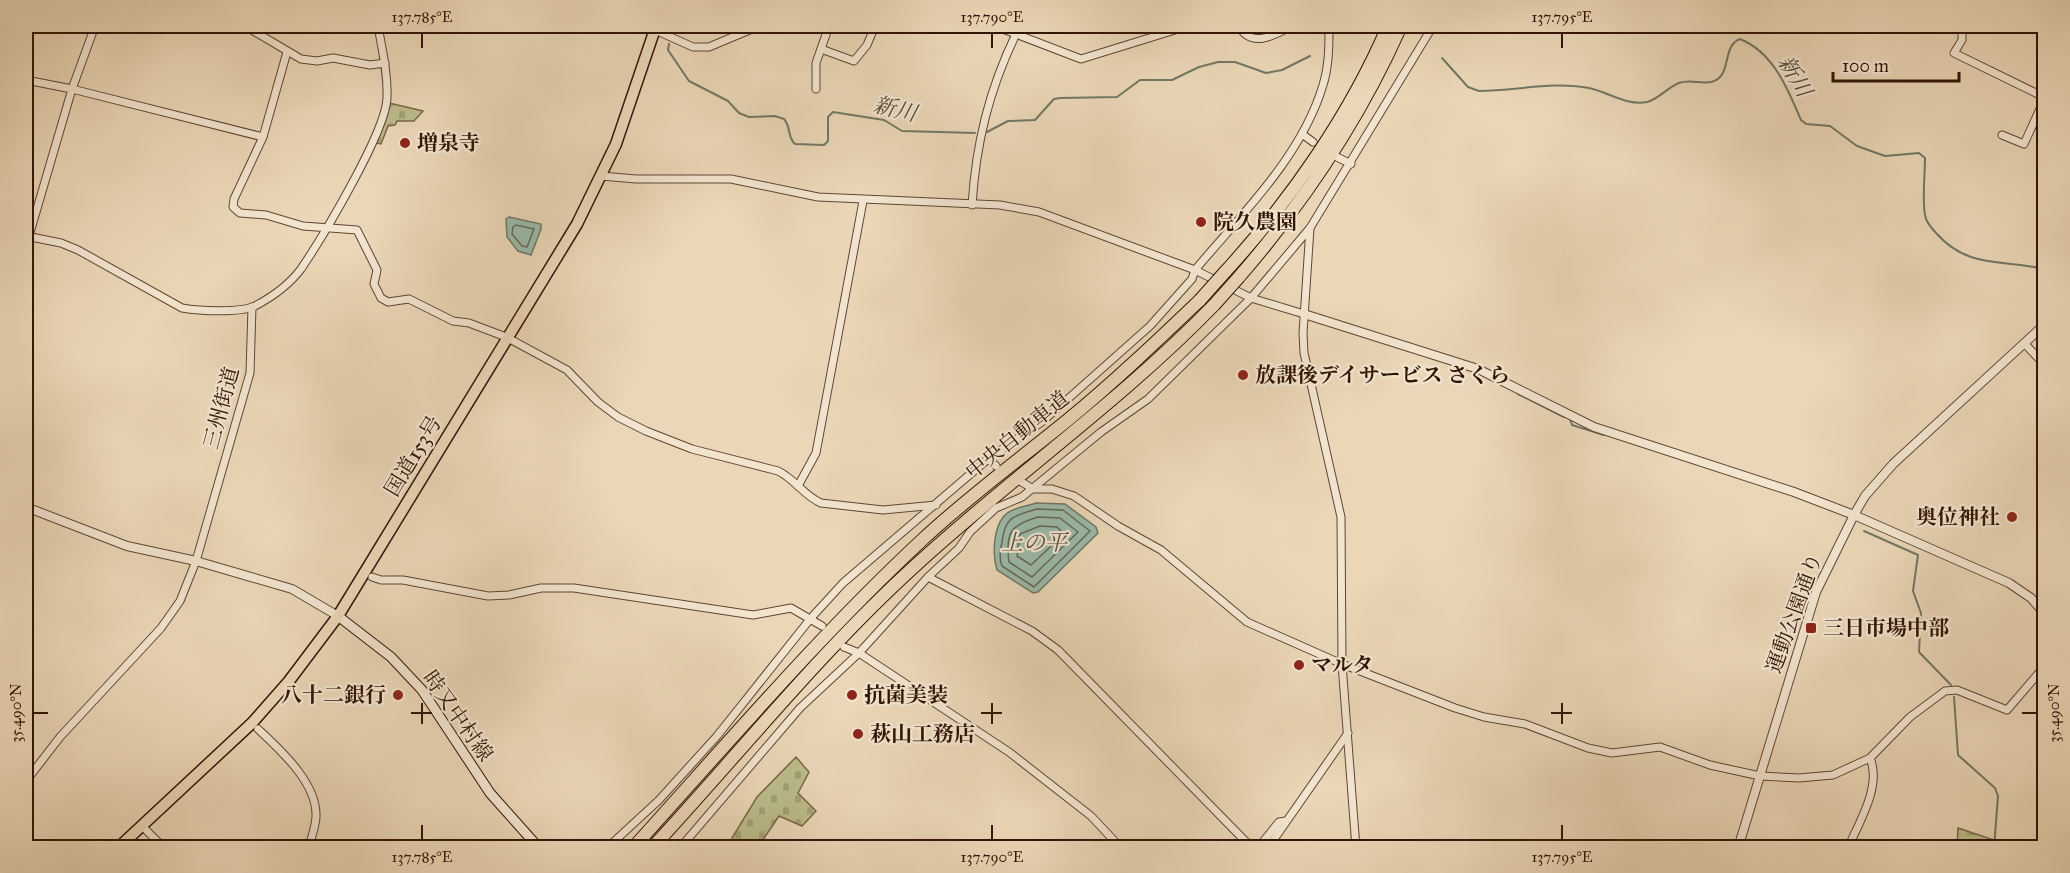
<svg xmlns="http://www.w3.org/2000/svg" width="2070" height="873" viewBox="0 0 2070 873" font-family="'IM FELL Great Primer','Noto Serif JP',serif">
<defs>
<pattern id="forest-firs" width="22" height="20" patternUnits="userSpaceOnUse" patternTransform="scale(1.5)"><rect width="22" height="20" fill="#bcbd8b"/><path d="M5 1l3.5 6h-7zM16 11l3.5 6h-7z" fill="#a2a276"/></pattern>
<pattern id="cemetery-stones" width="16" height="16" patternUnits="userSpaceOnUse" patternTransform="scale(1.5)"><rect width="16" height="16" fill="#bcbd8b"/><path d="M2 7V4a2 2 0 0 1 4 0v3zM10 15v-3a2 2 0 0 1 4 0v3z" fill="#a2a276"/></pattern>
</defs>
<rect width="100%" height="100%" fill="#ebd7b7"/>
<filter id="stains"><feTurbulence type="fractalNoise" baseFrequency=".00333" numOctaves="4"/><feColorMatrix values="0 0 0 0 .2 0 0 0 0 .09 0 0 0 0 .02 0 0 0 .5 -.17"/></filter>
<radialGradient id="worn" r=".72"><stop offset=".6" stop-color="#630" stop-opacity="0"/><stop offset="1" stop-color="#630" stop-opacity=".3"/></radialGradient>
<!-- forest -->
<polygon fill="url(#forest-firs)" stroke="#776848" stroke-width="1.5" points="1958,828 1997,841 2000,847 1957,847"/>
<!-- cemetery -->
<g fill="url(#cemetery-stones)" stroke="#776848" stroke-width="1.5">
<polygon points="389,103 423,111 414,121 397,121 395,125 388,126 381,144 376,143"/>
<polygon points="796,757 809,772 798,793 816,811 802,826 779,816 758,847 737,847 732,838 757,797"/>
</g>
<!-- water -->
<g fill="#99baa9" stroke="#707867" stroke-width="1.5">
<polygon points="509,217 541,224 541,229 531,255 518,251 507,237 506,219"/>
<path d="M 1036,503 L 1065,504 L 1096,527 L 1098,533 L 1038,592 L 1033,593 L 997,570 C 992,554 993,522 1009,512 C 1016,507 1028,506 1036,503 Z"/>
</g>
<g fill="none" stroke-linecap="round" stroke-linejoin="round">
<!-- shore -->
<g stroke="#666757" stroke-width="1.5">
<polygon points="516,225 534,229 527,247 522,246 512,234 513,227"/>
<path d="M 1037,509 L 1063,510 L 1090,531 L 1034,587 L 1002,566 C 999,559 1000,550 1002,542 C 1005,516 1014,516 1037,509 Z"/>
<path d="M 1038,517 L 1060,518 L 1078,532 L 1032,577 L 1009,562 C 1005,532 1011,525 1038,517 Z"/>
<polygon points="1040,526 1057,527 1064,534 1031,565 1017,556 1020,534"/>
</g>
<!-- stream -->
<g stroke="#707867" stroke-width="2">
<polyline points="666,26 670,33"/>
<path d="M 669,44 L 668,50 L 689,81 L 728,101 L 739,113 L 749,117 L 775,116 L 784,119 C 791,126 787,137 795,144 L 824,145 L 828,141 L 828,117 L 833,112 L 884,120 L 902,131 L 975,133"/>
<path d="M 1442,58 L 1468,87 L 1479,91 C 1516,91 1552,81 1589,88 C 1608,92 1627,106 1647,102 C 1659,99 1668,87 1679,83 C 1689,79 1701,84 1711,82 C 1733,77 1721,46 1740,39 C 1773,52 1788,89 1801,120 L 1806,124 L 1830,126 L 1857,146 L 1885,156 L 1919,153 L 1925,158 C 1925,176 1922,197 1925,215 C 1926,222 1932,229 1937,234 C 1968,269 2003,259 2044,269"/>
<polyline points="987,132 1008,121 1035,120 1054,99 1060,98 1117,97 1140,80 1172,80 1199,67 1218,62 1235,62 1266,73 1282,70 1310,56"/>
<polyline points="1518,394 1564,417"/>
<polyline points="1570,419 1572,425 1604,435"/>
<polyline points="1864,531 1918,555 1913,591 1921,613 1919,652 1951,685"/>
<polyline points="1954,697 1958,755 1995,788 1998,796 1994,848"/>
</g>
<!-- minor casing -->
<g stroke="#604532" stroke-width="9">
<g id="minor">
<polyline points="245,26 301,59 317,61 333,58 370,65 385,63"/>
<polyline points="995,26 1081,59 1188,26"/>
<path d="M 1239,26 C 1251,49 1275,35 1292,26"/>
<polyline points="1962,26 1962,40 1954,53 2044,97"/>
<polyline points="655,30 693,47 709,47 759,26"/>
<polyline points="821,49 854,61 867,45 875,26"/>
<path d="M 287,52 L 263,137 L 234,199 L 233,207 L 240,213 L 266,215 L 303,226 L 357,230 L 377,270 L 374,284 L 381,298 L 388,302 L 409,299 L 453,321 L 469,323 L 506,337 L 567,370 L 598,402 L 618,417 L 646,431 L 692,449 L 778,471 C 795,479 804,496 821,503 L 883,510 L 936,505"/>
<polyline points="26,80 72,89 263,137"/>
<polyline points="816,89 816,63 829,26"/>
<polyline points="1302,134 1313,142"/>
<polyline points="2002,135 2024,144 2044,100"/>
<polyline points="1337,157 1351,164"/>
<polyline points="601,176 636,179 731,179 818,197 1000,205 1039,212 1195,270 1251,298 1304,314"/>
<path d="M 972,205 C 976,143 989,90 1016,34"/>
<polyline points="1310,228 1303,333 1304,353 1341,517 1342,664 1356,848"/>
<path d="M 26,236 L 61,243 L 78,250 L 182,308 C 199,311 240,313 255,306 C 272,297 289,285 301,269 C 322,238 386,132 387,98 C 388,74 382,49 378,26"/>
<polyline points="29,236 72,89 95,26"/>
<polyline points="2025,344 2041,361 2044,402"/>
<polyline points="988,459 996,466"/>
<polyline points="1020,481 1033,489 1052,489 1074,496 1118,526 1161,550 1247,622 1342,664 1455,708 1484,717 1525,724 1588,748 1612,753 1660,747 1710,765 1760,776 1799,778 1833,775 1870,758 1910,717 1945,691 1957,690 2007,710 2044,667"/>
<polyline points="798,486 816,453 863,201"/>
<polyline points="372,577 381,580 403,580 488,596 509,595 541,588 574,588 753,615 791,608 822,626"/>
<polyline points="928,577 1032,631 1058,650 1252,848"/>
<polyline points="844,647 859,653 1009,752 1091,816 1121,848"/>
<path d="M 258,729 C 279,749 317,782 316,816 C 316,826 311,837 309,848"/>
<polyline points="26,781 60,737 161,628 180,601 196,561 250,373 252,307"/>
<polyline points="146,830 164,848"/>
<path d="M 607,848 L 659,800 L 717,736 L 811,618 L 843,583 L 988,459 L 1043,421 L 1150,326 L 1192,279 L 1195,270 C 1242,214 1302,156 1323,85 C 1329,66 1329,46 1329,26"/>
<polyline points="680,848 800,708 859,653 928,577 959,548 970,532 996,508 1022,497 1101,432 1148,399 1251,298 1310,228 1433,26"/>
<polyline points="1258,848 1279,822 1286,821"/>
<polyline points="1268,848 1348,733"/>
<path d="M 1848,848 C 1859,822 1882,786 1870,758"/>
</g>
</g>
<!-- tertiary casing -->
<g stroke="#604532" stroke-width="10">
<g id="tertiary">
<polyline points="1304,314 1478,369 1594,427 1794,492 1854,515 2009,583 2031,598 2044,613"/>
<polyline points="26,507 127,546 196,561 292,589 338,616"/>
<polyline points="1738,848 1816,592 1854,515 1865,496 1893,464 2044,325"/>
</g>
</g>
<!-- secondary casing -->
<g stroke="#321405" stroke-width="11">
<polyline id="secondary" points="338,616 391,657 422,690 490,793 539,848"/>
</g>
<!-- trunk casing -->
<g stroke="#321405" stroke-width="13">
<polyline id="trunk" points="118,848 252,723 289,681 338,616 577,224 616,144 656,26"/>
</g>
<!-- motorway casing -->
<g stroke="#321405" stroke-width="14">
<g id="motorway">
<path d="M 1225,272 C 1290,201 1350,115 1388,26"/>
<path d="M 1239,277 C 1304,202 1361,116 1401,26"/>
<path d="M 633,848 C 728,743 819,636 922,540 C 968,497 1020,459 1069,419 C 1114,382 1157,341 1200,300"/>
<path d="M 652,848 C 740,753 820,652 916,565 C 1013,476 1122,400 1214,305"/>
</g>
</g>
<!-- minor -->
<use href="#minor" stroke="#f2e5d0" stroke-width="7"/>
<!-- tertiary -->
<use href="#tertiary" stroke="#f2e5d0" stroke-width="8"/>
<!-- secondary -->
<use href="#secondary" stroke="#f2e5d0" stroke-width="9"/>
<!-- trunk -->
<use href="#trunk" stroke="#ebd7b7" stroke-width="10"/>
<!-- motorway -->
<use href="#motorway" stroke="#ebd7b7" stroke-width="12"/>
<!-- motorway-bridge casing -->
<g stroke="#321405" stroke-width="14" stroke-linecap="butt">
<g id="motorway-bridge">
<polyline points="1200,300 1225,272"/>
<polyline points="1214,305 1239,277"/>
</g>
</g>
<!-- motorway-bridge -->
<use href="#motorway-bridge" stroke="#ebd7b7" stroke-width="12"/>
</g>
<!-- ticks -->
<path fill="none" stroke="#321405" stroke-width="2" d="M 422,33 L 422,48M 992,33 L 992,48M 1562,33 L 1562,48M 422,703 L 422,724M 992,703 L 992,724M 1562,703 L 1562,724M 33,713 L 48,713M 411,713 L 432,713M 981,713 L 1002,713M 1551,713 L 1572,713M 2022,713 L 2037,713M 422,825 L 422,840M 992,825 L 992,840M 1562,825 L 1562,840"/>
<!-- markers -->
<g fill="#8f2418" stroke="#f2e5d0" stroke-width="2">
<circle cx="405" cy="143" r="6"/>
<circle cx="1201" cy="222" r="6"/>
<circle cx="1243" cy="375" r="6"/>
<circle cx="2012" cy="517" r="6"/>
<rect x="1805" y="622" width="12" height="12" rx="3"/>
<circle cx="1299" cy="665" r="6"/>
<circle cx="398" cy="695" r="6"/>
<circle cx="852" cy="695" r="6"/>
<circle cx="858" cy="734" r="6"/>
</g>
<g text-anchor="middle" dominant-baseline="central" stroke-width="4.5" stroke-linejoin="round" paint-order="stroke">
<!-- poi labels -->
<g font-size="21" font-weight="bold" fill="#321405" stroke="#f2e5d0" text-anchor="start">
<text x="417" y="143">増泉寺</text>
<text x="1213" y="222">院久農園</text>
<text x="1255" y="375">放課後デイサービス さくら</text>
<text x="2000" y="517" text-anchor="end">奥位神社</text>
<text x="1823" y="628">三日市場中部</text>
<text x="1311" y="665">マルタ</text>
<text x="386" y="695" text-anchor="end">八十二銀行</text>
<text x="864" y="695">抗菌美装</text>
<text x="870" y="734">萩山工務店</text>
</g>
<!-- street labels -->
<g font-size="21" fill="#321405" stroke="#f2e5d0">
<text transform="translate(221 408) rotate(-75)">三州街道</text>
<text transform="translate(1017 435) rotate(-39)">中央自動車道</text>
<text transform="translate(413 456) rotate(-59)">国道153号</text>
<text transform="translate(1794 613) rotate(-70)">運動公園通り</text>
<text transform="translate(458 716) rotate(55)">時又中村線</text>
</g>
<!-- water labels -->
<g font-size="22" font-style="italic" fill="#564e3e" stroke="#f2e5d0">
<text transform="translate(1795 76) rotate(59)">新川</text>
<text transform="translate(895 109) rotate(13)">新川</text>
<text x="1034" y="542">上の平</text>
</g>
</g>
<!-- margin -->
<rect width="2070" height="873" fill="none" stroke="#ebd7b7" stroke-width="66"/>
<!-- scale -->
<path d="M1833 72v9h126v-9" fill="none" stroke="#321405" stroke-width="3"/>
<text x="1842" y="72" font-size="18" fill="#321405" stroke="#f2e5d0" stroke-width="4.5" paint-order="stroke">100 m</text>
<rect x="33" y="33" width="2004" height="807" fill="none" stroke="#321405" stroke-width="2"/>
<g font-size="15" text-anchor="middle" fill="#321405">
<text x="422" y="22">137.785°E</text>
<text x="992" y="22">137.790°E</text>
<text x="1562" y="22">137.795°E</text>
<text transform="translate(16 713) rotate(-90)" y="5">35.490°N</text>
<text transform="translate(2054 713) rotate(-90)" y="5">35.490°N</text>
<text x="422" y="862">137.785°E</text>
<text x="992" y="862">137.790°E</text>
<text x="1562" y="862">137.795°E</text>
</g>
<rect width="100%" height="100%" filter="url(#stains)"/>
<rect width="100%" height="100%" fill="url(#worn)"/>
</svg>
